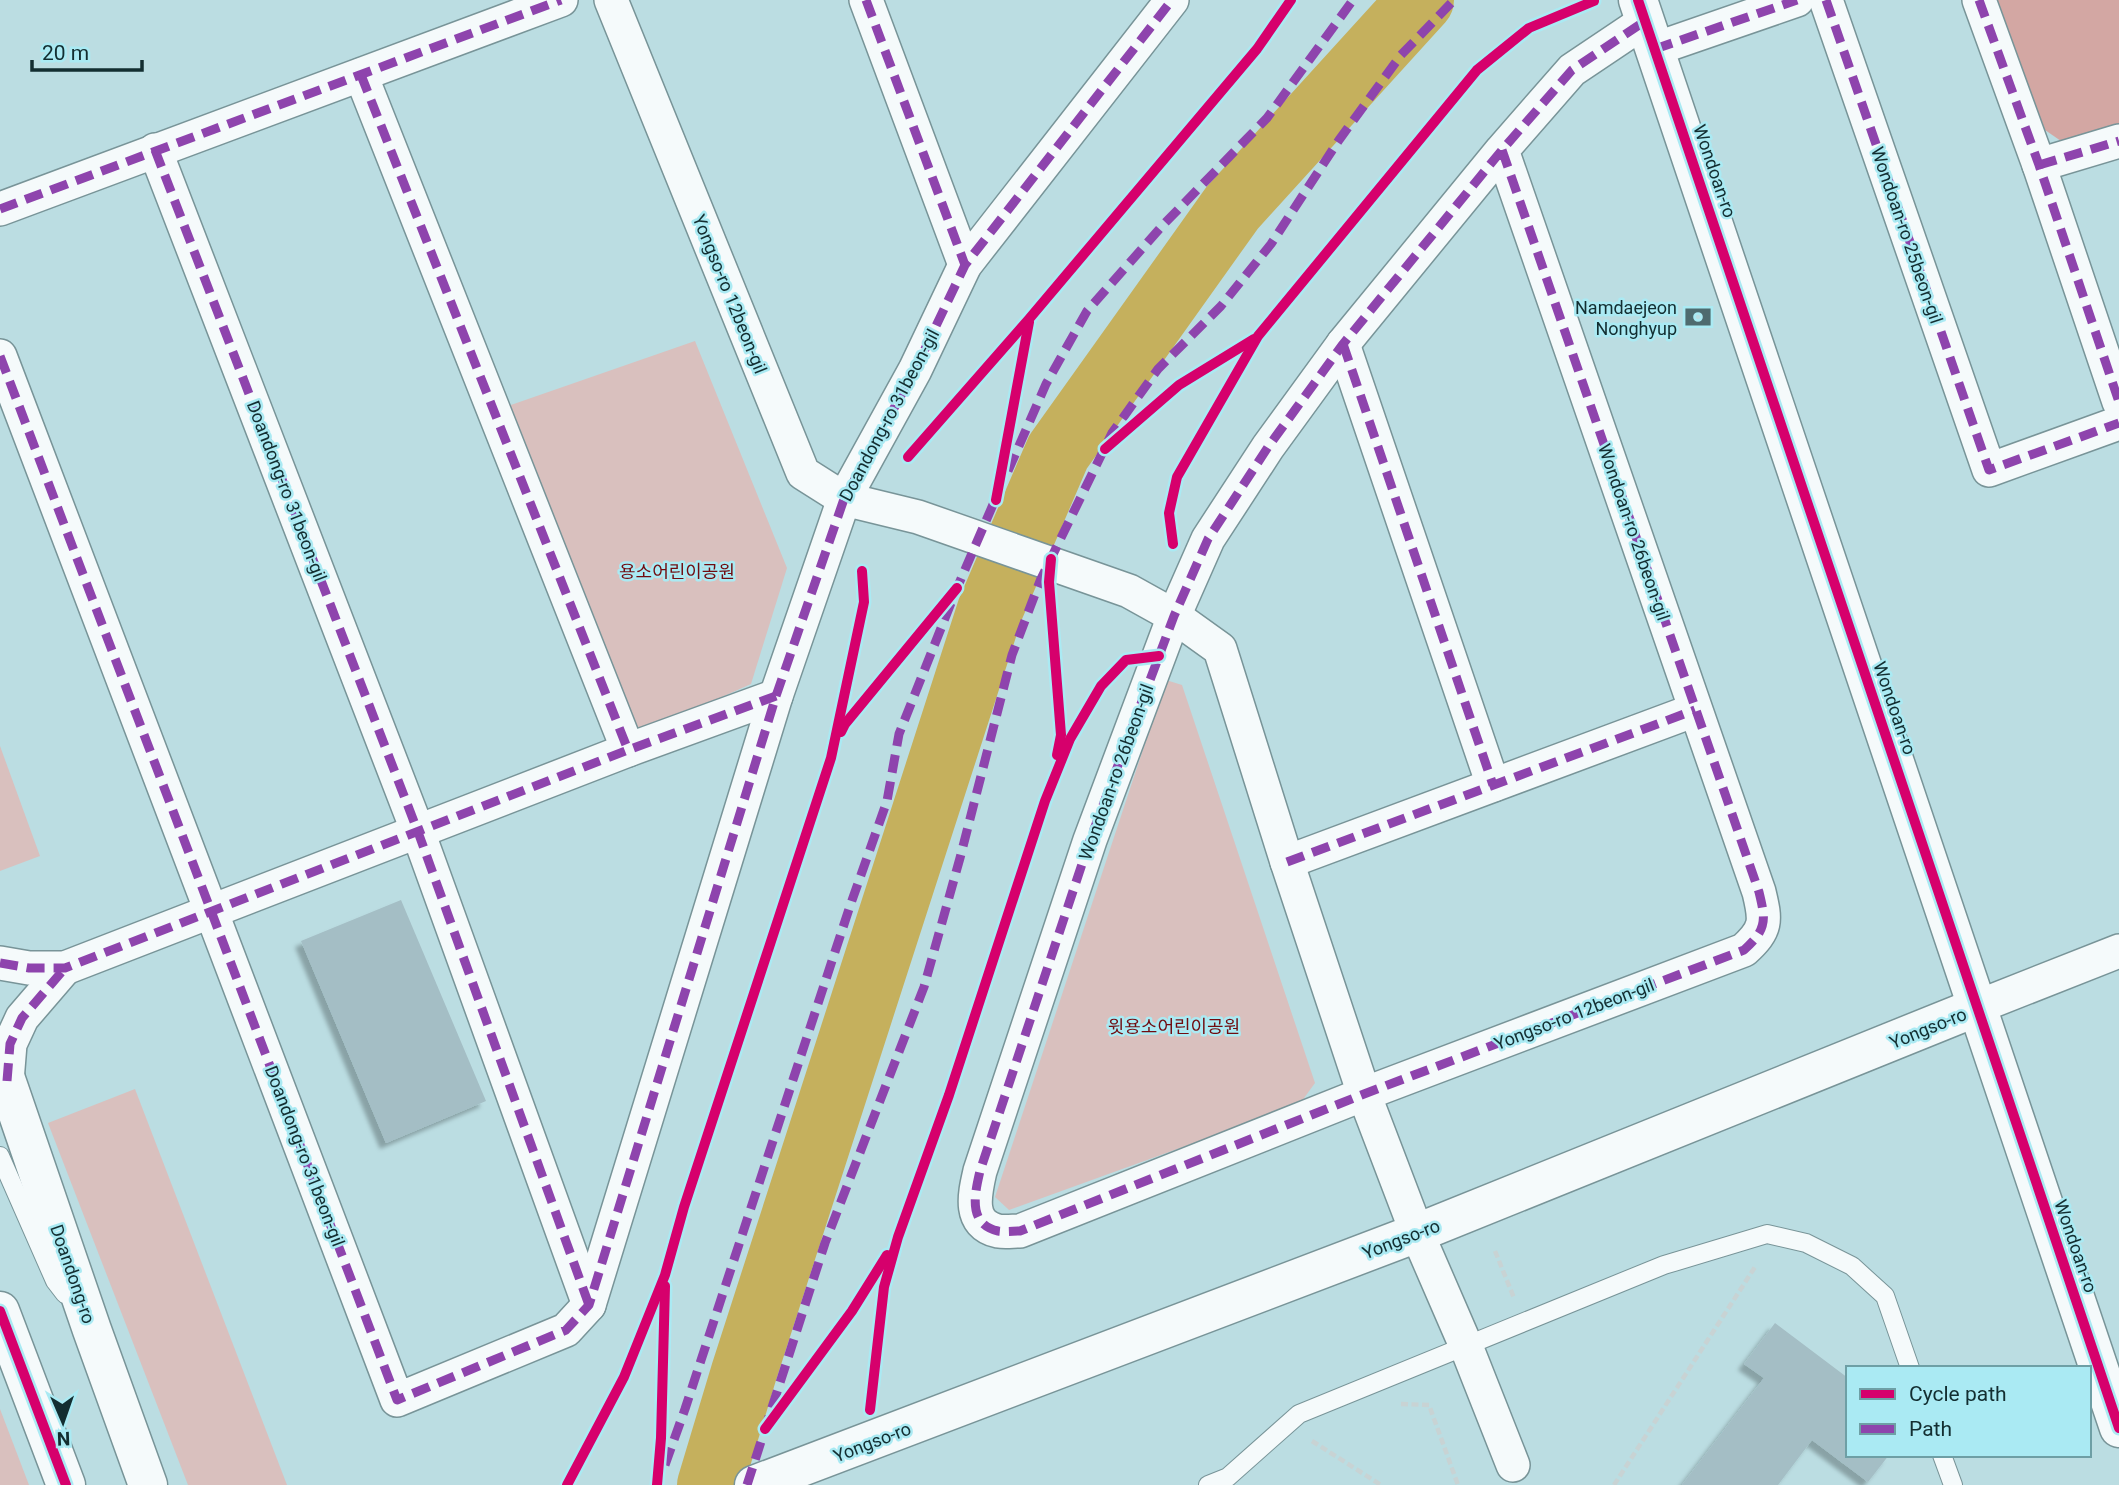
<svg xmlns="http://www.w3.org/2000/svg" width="2119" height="1485" viewBox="0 0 2119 1485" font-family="Roboto,'Noto Sans KR',sans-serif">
<defs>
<filter id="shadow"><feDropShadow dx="-6" dy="6" stdDeviation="2" flood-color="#0004"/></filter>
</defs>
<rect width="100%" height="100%" fill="#bbdde2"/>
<!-- green -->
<g fill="#d9c0be">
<polygon points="695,341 787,568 751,684 637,735 502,408"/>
<polygon points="1166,680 1182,685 1315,1083 1299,1105 1009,1210 995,1197"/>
<polygon points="0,746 40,856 0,871"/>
<polygon points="135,1089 287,1485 188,1485 48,1123"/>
<polygon points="0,1409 29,1485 0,1485"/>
</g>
<!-- forest -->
<polygon fill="#d3a7a3" points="1995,0 2119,0 2119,124 2061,141 2045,130"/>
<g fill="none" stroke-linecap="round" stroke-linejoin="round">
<!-- river -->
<polyline stroke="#c5b05d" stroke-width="66" points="710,1485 744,1372 990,610 1058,452 1232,208 1421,0"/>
</g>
<!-- building -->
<g fill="#a4bec5" filter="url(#shadow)">
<polygon points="401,900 486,1101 386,1143 301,941"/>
<polygon points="1775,1323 1848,1378 1848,1455 1889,1455 1868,1482 1812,1440 1778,1485 1682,1485 1764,1378 1744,1364"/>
</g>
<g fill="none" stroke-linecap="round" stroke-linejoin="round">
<!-- service casing -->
<g stroke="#789498" stroke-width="20">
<g id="service">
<polyline points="0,1156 55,1281 65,1294"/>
<polyline points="1942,1455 1953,1485"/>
<polyline points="1208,1485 1228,1477 1299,1414 1664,1265 1767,1234 1806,1243 1852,1266 1885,1296 1910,1368"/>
</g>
</g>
<!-- minor casing -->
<g stroke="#789498" stroke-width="36">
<g id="minor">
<polyline points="611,0 803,473 844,499 918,517 1129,591 1174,616 1220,649 1287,862 1364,1094 1417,1233 1466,1346 1513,1465"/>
<polyline points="866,0 965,265"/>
<polyline points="1826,0 1989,470 2119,423"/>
<polyline points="1979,0 2039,165 2119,402"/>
<polyline points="1655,49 1797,0"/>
<polyline points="361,75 628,750"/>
<polyline points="155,150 418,832 589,1305"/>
<path d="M 1502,150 L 1759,892 C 1766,921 1767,929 1744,950 L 1364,1094 L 1020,1231 C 1013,1231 1005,1232 998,1231 C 967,1224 975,1193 980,1171 L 1090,840 L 1174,616 L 1208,539 L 1268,447 L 1343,344 L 1502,150 L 1572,70 L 1645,21"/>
<polyline points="2039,165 2119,141"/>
<polyline points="0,209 561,0"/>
<polyline points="1343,344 1493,785"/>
<polyline points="0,356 397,1400 566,1330 589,1305 776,696 844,499 915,370 965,265 1172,0"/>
<polyline points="1287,862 1695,710"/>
<polyline points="0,963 29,968 65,968 628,750 776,696"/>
<polyline points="1977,1007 2119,951"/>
<polyline points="7,1081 10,1044 22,1018 65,968"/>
</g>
</g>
<!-- tertiary casing -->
<g stroke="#789498" stroke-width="41">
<g id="tertiary">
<polyline points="1638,0 2119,1428"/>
<polyline points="754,1485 1417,1233 1977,1007"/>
</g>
</g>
<!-- secondary casing -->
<g stroke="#789498" stroke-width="41">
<g id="secondary">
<polyline points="0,1062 92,1330 148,1485"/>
<polyline points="0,1311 66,1485"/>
</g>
</g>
<!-- path -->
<g stroke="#c8d3d4" stroke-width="4.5" stroke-dasharray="7 3.5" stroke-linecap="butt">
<polyline points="1495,1251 1514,1298"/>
<polyline points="1401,1404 1429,1405 1458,1485"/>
<polyline points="1312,1441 1381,1485"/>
<polyline points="1614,1485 1755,1267"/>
</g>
<!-- service -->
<use href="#service" stroke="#f5fafb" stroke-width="18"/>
<!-- minor -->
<use href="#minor" stroke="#f5fafb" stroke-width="33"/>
<!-- tertiary -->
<use href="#tertiary" stroke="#f5fafb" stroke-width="38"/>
<!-- secondary -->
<use href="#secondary" stroke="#f5fafb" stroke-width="38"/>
<!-- quiet -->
<g stroke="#8e44ad" stroke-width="9" stroke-dasharray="18 9" stroke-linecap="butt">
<polyline points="866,0 965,265"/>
<polyline points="1826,0 1989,470 2119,423"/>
<polyline points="1979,0 2039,165 2119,402"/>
<polyline points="1655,49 1797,0"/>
<polyline points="361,75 628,750"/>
<polyline points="155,150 418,832 589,1305"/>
<path d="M 1502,150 L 1759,892 C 1766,921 1767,929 1744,950 L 1364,1094 L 1020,1231 C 1013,1231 1005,1232 998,1231 C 967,1224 975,1193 980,1171 L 1090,840 L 1174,616 L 1208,539 L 1268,447 L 1343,344 L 1502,150 L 1572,70 L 1645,21"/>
<polyline points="2039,165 2119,141"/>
<polyline points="0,209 561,0"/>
<polyline points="1343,344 1493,785"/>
<polyline points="0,356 397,1400 566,1330 589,1305 776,696 844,499 915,370 965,265 1172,0"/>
<polyline points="1008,471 1046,384 1087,311 1163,225 1267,118 1353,0"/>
<polyline points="1287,862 1695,710"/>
<polyline points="0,963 29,968 65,968 628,750 776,696"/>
<polyline points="7,1081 10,1044 22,1018 65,968"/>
<polyline points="665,1465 685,1409 850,906 887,801 899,734 957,588 998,493"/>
<polyline points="747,1485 825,1243 924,987 960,858 1012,655 1040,581 1112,433 1158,369 1221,306 1271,244 1339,140 1401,55 1454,0"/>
</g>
<!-- cycleway casing -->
<g stroke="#aaeaf3" stroke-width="15">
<g id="cycleway">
<polyline points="1638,0 2119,1428"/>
<polyline points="1105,449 1179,385 1254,339"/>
<polyline points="908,457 1029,319 1257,49 1291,0"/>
<polyline points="996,500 1029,322"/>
<polyline points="1173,544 1169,513 1177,477 1258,336 1477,70 1529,28 1594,1"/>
<polyline points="1051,559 1049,582 1061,735 1057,755"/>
<polyline points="841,732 845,724 957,588"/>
<polyline points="0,1311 66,1485"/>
<polyline points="870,1410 884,1287 898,1237 949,1095 1045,801 1070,739 1101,686 1126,660 1159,656"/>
<polyline points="765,1429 852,1311 887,1255"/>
<polyline points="567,1485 624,1377 665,1275 684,1207 831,758 864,602 862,571"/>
<polyline points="657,1485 661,1438 665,1286"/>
</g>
</g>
<!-- cycleway -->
<use href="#cycleway" stroke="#d6006c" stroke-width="10"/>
</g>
<!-- icons -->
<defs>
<g id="bank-bare" transform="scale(2.1)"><path d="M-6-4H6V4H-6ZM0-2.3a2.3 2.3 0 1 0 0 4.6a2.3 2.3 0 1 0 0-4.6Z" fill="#4e6b6f" stroke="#aaeaf3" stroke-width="2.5" paint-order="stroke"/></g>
</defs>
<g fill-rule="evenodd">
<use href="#bank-bare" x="1698" y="317"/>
</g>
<g text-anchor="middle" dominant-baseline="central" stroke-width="5" stroke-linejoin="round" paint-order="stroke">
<!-- street labels -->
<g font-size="18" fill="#132e31" stroke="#aaeaf3">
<text transform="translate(1715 171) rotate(71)">Wondoan-ro</text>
<text transform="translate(1907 235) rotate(71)">Wondoan-ro 25beon-gil</text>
<text transform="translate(730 294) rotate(68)">Yongso-ro 12beon-gil</text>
<text transform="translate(889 415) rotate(-62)">Doandong-ro 31beon-gil</text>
<text transform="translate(287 491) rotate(69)">Doandong-ro 31beon-gil</text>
<text transform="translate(1634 532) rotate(71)">Wondoan-ro 26beon-gil</text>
<text transform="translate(1895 708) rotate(71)">Wondoan-ro</text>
<text transform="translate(1116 772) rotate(-70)">Wondoan-ro 26beon-gil</text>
<text transform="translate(1574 1014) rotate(-21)">Yongso-ro 12beon-gil</text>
<text transform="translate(1928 1028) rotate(-22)">Yongso-ro</text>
<text transform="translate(305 1156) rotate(69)">Doandong-ro 31beon-gil</text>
<text transform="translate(1401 1239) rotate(-21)">Yongso-ro</text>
<text transform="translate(2076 1246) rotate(71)">Wondoan-ro</text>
<text transform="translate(73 1274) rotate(71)">Doandong-ro</text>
<text transform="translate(872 1442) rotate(-21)">Yongso-ro</text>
</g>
<!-- poi labels -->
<g font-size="18" fill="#132e31" stroke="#aaeaf3" text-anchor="end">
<text x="1677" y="307">Namdaejeon<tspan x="1677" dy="21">Nonghyup</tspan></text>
</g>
<!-- park labels -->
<g font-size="18" fill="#710b0f" stroke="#aaeaf3">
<text x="677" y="571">용소어린이공원</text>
<text x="1174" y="1026">윗용소어린이공원</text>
</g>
</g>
<!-- legend -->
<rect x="1846" y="1366" width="245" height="91" fill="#aaeaf3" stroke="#6e9fa5" stroke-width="2"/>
<rect x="1860" y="1389" width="35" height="10" fill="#d6006c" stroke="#6e9fa5" stroke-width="2"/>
<text x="1909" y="1401" font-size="21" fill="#132e31">Cycle path</text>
<rect x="1860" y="1424" width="35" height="10" fill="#8e44ad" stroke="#6e9fa5" stroke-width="2"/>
<text x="1909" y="1436" font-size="21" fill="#132e31">Path</text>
<!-- north arrow -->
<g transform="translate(63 1422) rotate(178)" stroke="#aaeaf3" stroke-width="5" paint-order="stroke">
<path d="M0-5L12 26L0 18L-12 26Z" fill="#132e31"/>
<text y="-10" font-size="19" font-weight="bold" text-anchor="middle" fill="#132e31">N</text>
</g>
<!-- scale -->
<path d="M32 60v10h110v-10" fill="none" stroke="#132e31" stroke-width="3.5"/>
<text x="42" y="60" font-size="21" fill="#132e31" stroke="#aaeaf3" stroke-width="5" paint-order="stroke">20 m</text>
</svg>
